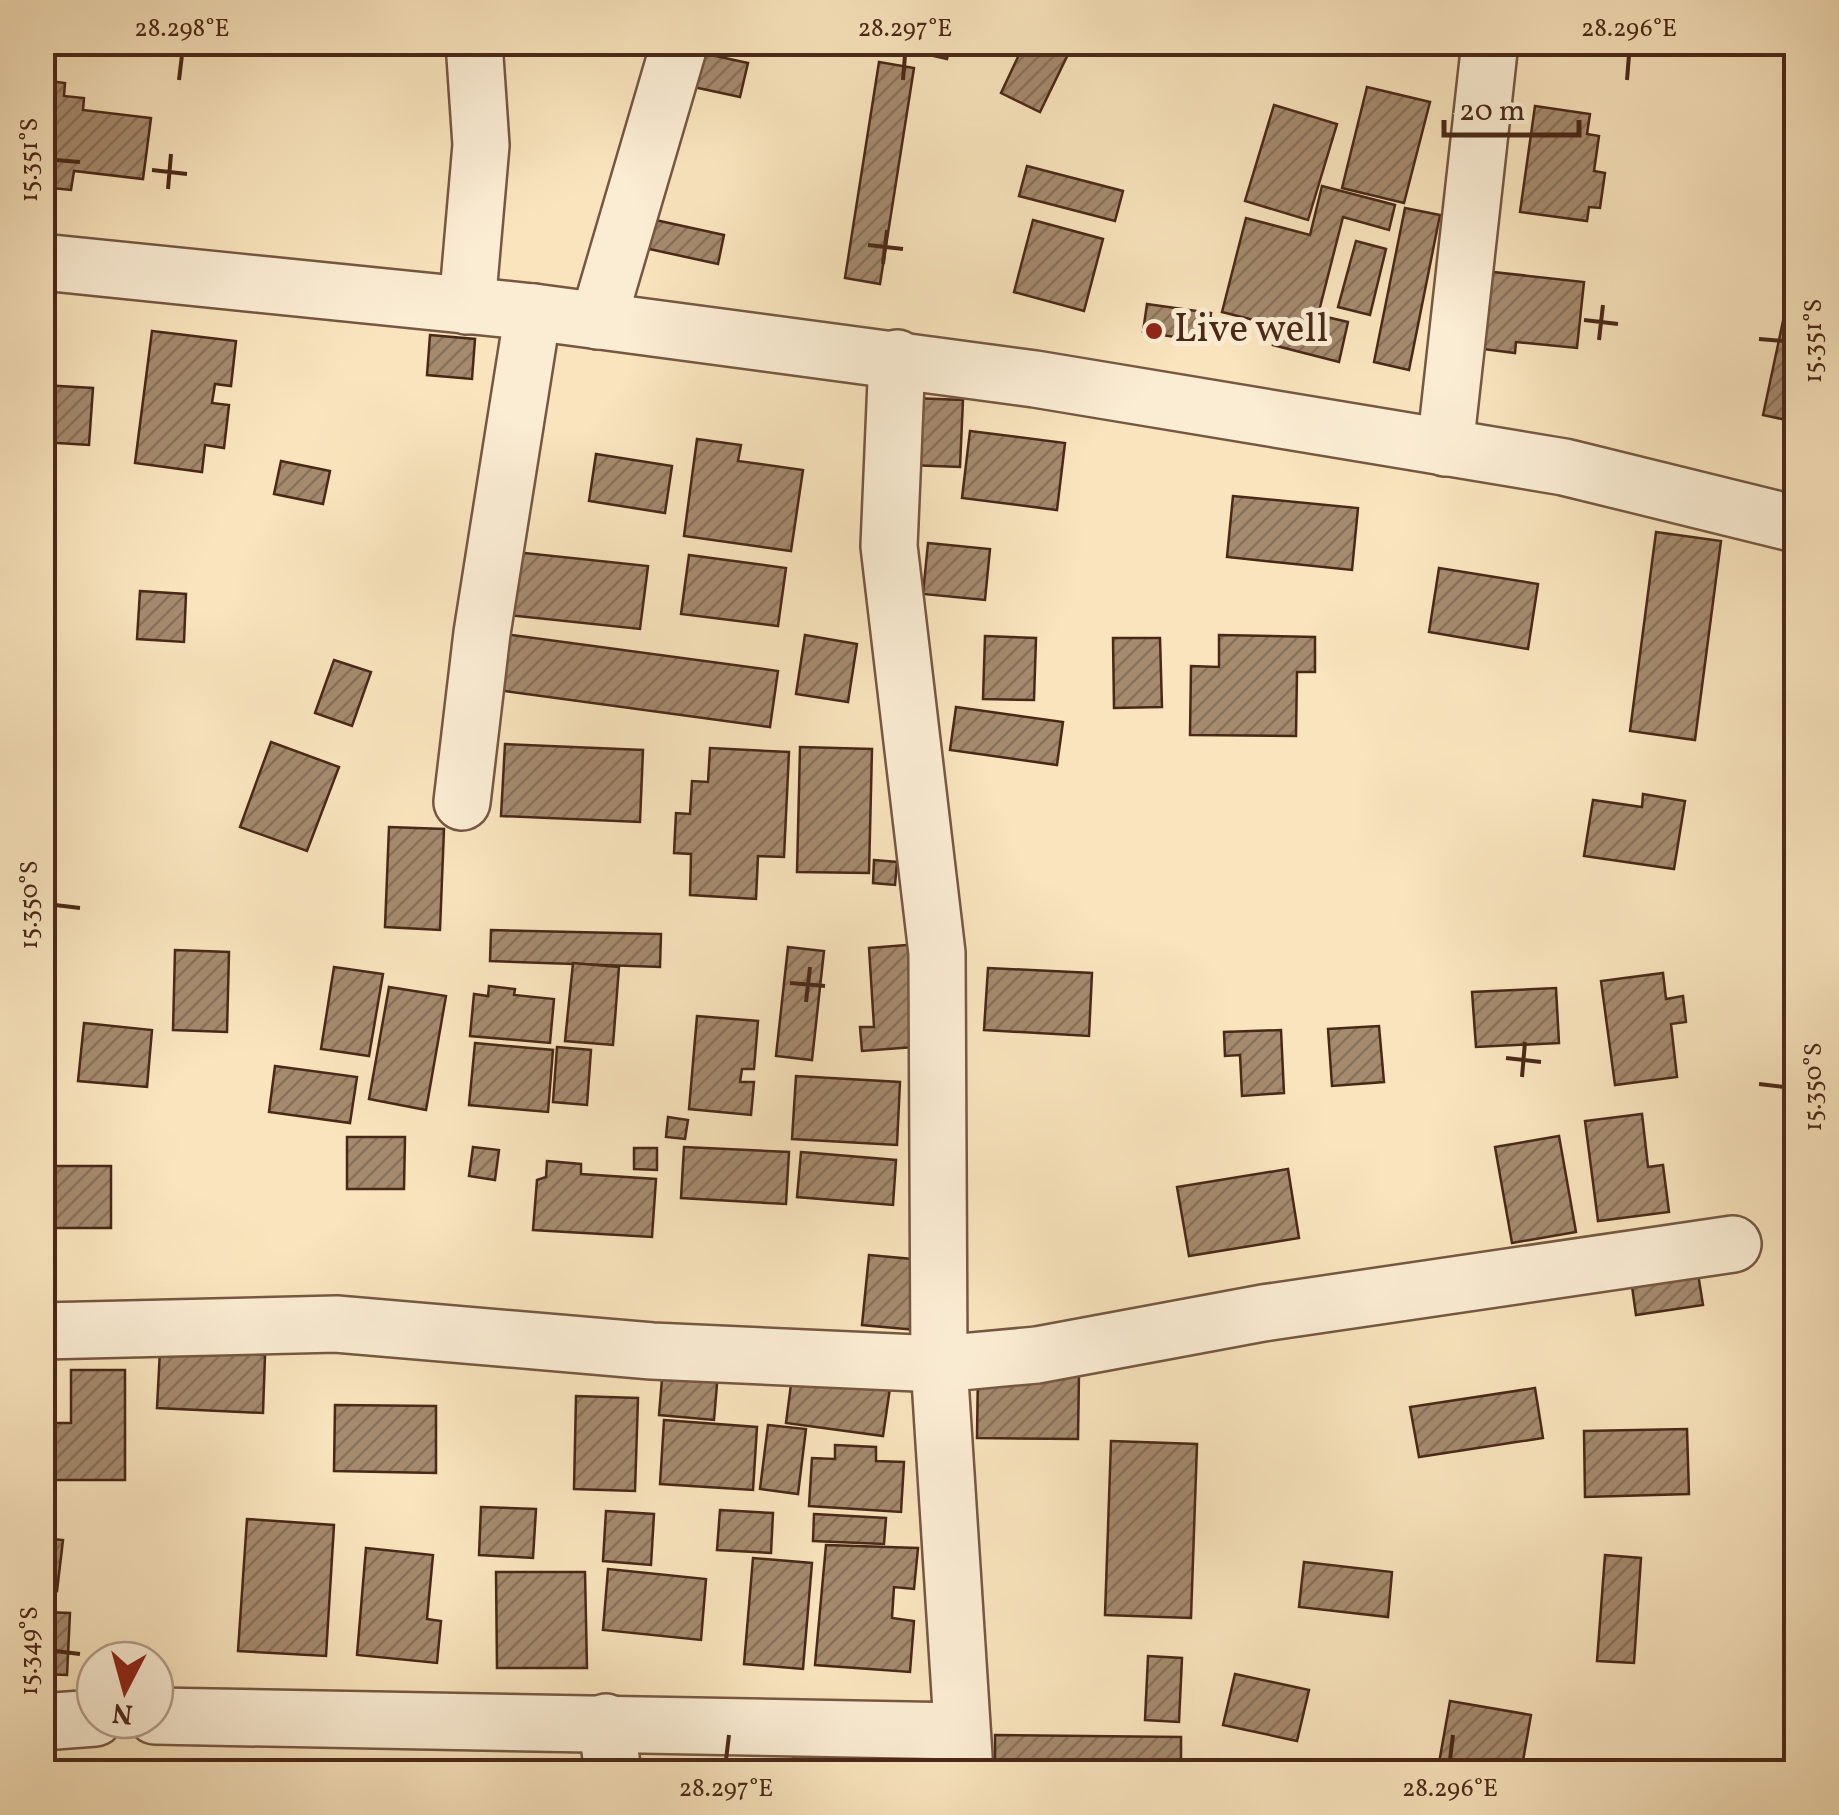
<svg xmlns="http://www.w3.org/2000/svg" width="1839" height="1815" viewBox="0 0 1839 1815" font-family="Vollkorn,serif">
<defs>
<pattern id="building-hatch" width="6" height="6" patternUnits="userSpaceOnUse" patternTransform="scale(2.5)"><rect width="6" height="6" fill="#a58a6e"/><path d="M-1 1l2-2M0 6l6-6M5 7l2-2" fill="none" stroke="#887159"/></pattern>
</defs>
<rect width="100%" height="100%" fill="#f9e4bd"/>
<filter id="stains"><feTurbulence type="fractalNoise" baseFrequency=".002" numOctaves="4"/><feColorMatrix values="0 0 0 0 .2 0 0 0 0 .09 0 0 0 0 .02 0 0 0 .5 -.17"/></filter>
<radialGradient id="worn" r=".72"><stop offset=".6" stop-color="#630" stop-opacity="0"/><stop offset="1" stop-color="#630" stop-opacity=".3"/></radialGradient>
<!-- building -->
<g fill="url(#building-hatch)" stroke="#4a2818" stroke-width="2.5">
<polygon points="872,42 951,42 947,59"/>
<polygon points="1025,42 1074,42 1040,112 1001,93"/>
<polygon points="697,52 748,63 740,97 689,86"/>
<polygon points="879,62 914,68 880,284 845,278"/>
<polygon points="42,80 65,83 64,96 84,98 83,110 151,118 143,179 74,171 71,190 42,187"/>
<polygon points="1367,87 1430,102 1404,203 1342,188"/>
<polygon points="1274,105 1337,124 1308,220 1245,201"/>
<polygon points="1535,106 1590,114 1587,134 1599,136 1594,171 1605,173 1600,208 1589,207 1587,221 1520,212"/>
<polygon points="1027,166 1123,191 1115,221 1019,196"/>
<polygon points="1322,186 1395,205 1389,230 1343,217 1318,315 1348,322 1339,362 1273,345 1278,326 1222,312 1246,218 1310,235"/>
<polygon points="1405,208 1440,215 1409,370 1374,362"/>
<polygon points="637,216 724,235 718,264 631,245"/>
<polygon points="1033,220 1103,239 1084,311 1014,292"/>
<polygon points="1356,241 1386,249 1370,315 1338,307"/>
<polygon points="1796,260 1796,422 1763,415"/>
<polygon points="1484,271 1584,282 1577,348 1516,342 1515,353 1475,348"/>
<polygon points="42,289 51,289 50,331 42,331"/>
<polygon points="1147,304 1211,313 1207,342 1143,332"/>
<polygon points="152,331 236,341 231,386 215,384 212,403 229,405 224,448 205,445 202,472 135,463"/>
<polygon points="430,335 475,339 472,379 427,375"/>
<polygon points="42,385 93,388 89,445 42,442"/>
<polygon points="912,398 963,400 960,467 909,465"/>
<polygon points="970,431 1065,443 1057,510 962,498"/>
<polygon points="697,439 741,445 738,461 803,470 791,551 684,536"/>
<polygon points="596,454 672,466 665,513 589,501"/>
<polygon points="281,461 330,471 323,504 274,494"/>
<polygon points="1233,496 1358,508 1352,570 1227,557"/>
<polygon points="1656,532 1721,541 1695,740 1630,731"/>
<polygon points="928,543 990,549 985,600 923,594"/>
<polygon points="506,551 648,566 640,629 499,614"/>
<polygon points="689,555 786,568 778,626 681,614"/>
<polygon points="1439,568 1538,584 1528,649 1429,632"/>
<polygon points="140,591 186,594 184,642 137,639"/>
<polygon points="497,633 778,671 770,727 490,689"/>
<polygon points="805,635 857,644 848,702 796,694"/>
<polygon points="1219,635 1315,637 1315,672 1297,672 1296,736 1190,735 1191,666 1219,667"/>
<polygon points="985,636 1036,638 1034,700 983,699"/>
<polygon points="1113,638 1160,638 1162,707 1114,708"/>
<polygon points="334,660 371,672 352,726 315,713"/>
<polygon points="51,673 55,726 42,727 42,674"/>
<polygon points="956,707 1063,722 1057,765 950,750"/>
<polygon points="271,742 339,767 307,851 240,827"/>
<polygon points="505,744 643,750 640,822 501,816"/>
<polygon points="800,747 872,749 869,873 797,872"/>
<polygon points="710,748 789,752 784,857 758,856 756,899 690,895 691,854 674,853 676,813 690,814 692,781 708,782"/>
<polygon points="1643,794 1685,801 1674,869 1584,856 1593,800 1642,807"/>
<polygon points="389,827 444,829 440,930 385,927"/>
<polygon points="874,860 897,862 895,885 873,883"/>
<polygon points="491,930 661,934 660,967 490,961"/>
<polygon points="919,944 927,1046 862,1051 860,1027 874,1027 869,948"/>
<polygon points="788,947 824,951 812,1060 776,1056"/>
<polygon points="175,950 229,952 227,1032 173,1030"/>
<polygon points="573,963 619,967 613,1045 565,1041"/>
<polygon points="334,967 383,974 369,1056 321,1049"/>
<polygon points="988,968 1092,973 1089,1036 984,1030"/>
<polygon points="1663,973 1666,999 1683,996 1686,1022 1671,1024 1677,1077 1615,1085 1601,981"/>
<polygon points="489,986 515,989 514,995 554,999 550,1043 470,1036 474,994 488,996"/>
<polygon points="389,987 446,996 426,1110 369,1099"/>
<polygon points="1556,988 1559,1043 1476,1047 1472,992"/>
<polygon points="697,1016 758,1021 754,1069 742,1069 740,1082 754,1082 751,1115 689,1109"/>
<polygon points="84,1023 152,1030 147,1087 78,1081"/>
<polygon points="1379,1026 1384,1082 1332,1086 1328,1029"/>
<polygon points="1281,1030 1284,1093 1242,1096 1240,1055 1225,1056 1224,1032"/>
<polygon points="475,1043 553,1050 548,1112 469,1105"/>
<polygon points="557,1047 591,1050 587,1105 553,1102"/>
<polygon points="275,1066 357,1077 350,1123 269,1112"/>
<polygon points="796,1076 900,1082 897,1145 792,1139"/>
<polygon points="1642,1114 1648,1167 1663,1165 1669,1212 1598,1221 1585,1121"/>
<polygon points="668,1117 688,1120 685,1139 666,1137"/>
<polygon points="1559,1136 1576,1232 1512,1243 1495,1147"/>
<polygon points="347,1137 405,1137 404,1189 347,1189"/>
<polygon points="473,1147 499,1150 495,1180 469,1176"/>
<polygon points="684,1147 789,1152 786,1204 681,1198"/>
<polygon points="634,1148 657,1148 657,1170 634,1169"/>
<polygon points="801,1152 896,1160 893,1205 797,1197"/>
<polygon points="547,1161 581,1164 581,1174 656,1179 652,1237 533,1230 537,1180 546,1177"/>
<rect x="42" y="1166" width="69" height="62"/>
<polygon points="1288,1169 1299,1238 1189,1256 1177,1187"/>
<polygon points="869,1255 923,1260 916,1330 862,1325"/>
<polygon points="1695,1255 1703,1305 1636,1315 1629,1265"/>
<polygon points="160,1350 265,1355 263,1413 157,1408"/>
<polygon points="664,1355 719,1360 714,1420 659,1415"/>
<polygon points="794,1361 892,1374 883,1436 786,1423"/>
<polygon points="71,1370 125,1370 125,1480 42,1480 42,1423 71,1423"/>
<polygon points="978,1371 1079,1373 1078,1439 977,1438"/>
<polygon points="1535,1388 1543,1438 1419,1457 1410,1407"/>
<polygon points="576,1396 638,1398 635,1491 574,1489"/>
<polygon points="335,1405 436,1406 436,1473 334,1471"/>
<polygon points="664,1420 757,1427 753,1490 660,1484"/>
<polygon points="768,1425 806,1429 798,1494 760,1489"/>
<polygon points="1687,1429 1689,1494 1585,1497 1584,1431"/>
<polygon points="1111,1441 1197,1444 1191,1618 1105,1615"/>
<polygon points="835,1445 876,1447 876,1461 904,1462 901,1512 809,1506 812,1458 835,1459"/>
<polygon points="481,1507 536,1509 533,1558 479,1555"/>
<polygon points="720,1510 773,1513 771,1553 717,1550"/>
<polygon points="606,1511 654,1514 651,1565 603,1561"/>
<polygon points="814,1514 886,1518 884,1544 813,1541"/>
<polygon points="247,1519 334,1525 326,1656 238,1651"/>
<polygon points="42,1538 63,1540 57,1591 42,1589"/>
<polygon points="826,1545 918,1548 914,1589 894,1587 892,1618 914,1621 910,1672 815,1665"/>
<polygon points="366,1548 433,1555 427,1619 441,1621 437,1663 357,1655"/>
<polygon points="1605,1555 1641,1558 1634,1663 1597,1661"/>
<polygon points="753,1558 812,1563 803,1669 744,1664"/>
<polygon points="1304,1562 1392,1572 1388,1617 1299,1607"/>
<polygon points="608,1569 706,1579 701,1640 603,1630"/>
<polygon points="496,1572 585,1572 587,1668 497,1668"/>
<polygon points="42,1612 70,1613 67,1675 42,1674"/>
<polygon points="1148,1656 1182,1658 1179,1722 1145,1720"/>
<polygon points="1235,1674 1309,1690 1297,1741 1223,1725"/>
<polygon points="1450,1701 1531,1715 1521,1772 1492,1772 1439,1763"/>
<polygon points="995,1735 1181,1737 1181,1772 995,1772"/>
<polygon points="794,1753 837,1757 835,1772 792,1772"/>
</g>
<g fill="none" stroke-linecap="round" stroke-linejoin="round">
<!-- minor casing -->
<g stroke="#765741" stroke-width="60">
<g id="minor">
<polyline points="42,262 533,312 1035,379 1564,467 1796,524"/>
<polyline points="467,306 481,145 474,42"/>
<polyline points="598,321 680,42"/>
<polyline points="897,358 889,546 937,953 939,1364 965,1772"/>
<polyline points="1445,448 1490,42"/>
<polyline points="462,802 482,633 533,312"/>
<polyline points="42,1331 336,1324 652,1351 939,1364 1037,1355 1263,1313 1733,1244"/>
<polyline points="155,1716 961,1731"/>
<polyline points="42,1722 95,1718"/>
<polyline points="606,1722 613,1772"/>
</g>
</g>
<!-- minor -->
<use href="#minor" stroke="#fbedd4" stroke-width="55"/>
</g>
<!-- ticks -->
<path fill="none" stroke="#4a2818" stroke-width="4" d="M 179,80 L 182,55M 903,80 L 905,55M 1627,80 L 1629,55M 55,160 L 80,162M 152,170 L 187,174M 168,189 L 171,154M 868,245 L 903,249M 883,264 L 887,230M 1584,320 L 1618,324M 1759,339 L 1784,341M 1599,340 L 1603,305M 55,905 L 80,908M 790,983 L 825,986M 806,1002 L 810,967M 1506,1058 L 1541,1062M 1522,1077 L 1525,1042M 1759,1084 L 1784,1087M 55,1651 L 80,1654M 726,1760 L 729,1735M 1450,1760 L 1453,1735"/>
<!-- markers -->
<circle fill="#8f2418" stroke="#fbedd4" stroke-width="4" cx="1154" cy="331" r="10"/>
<g text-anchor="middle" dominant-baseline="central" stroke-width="10" stroke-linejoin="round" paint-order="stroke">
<!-- poi labels -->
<g font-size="40" fill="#4a2818" stroke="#fbedd4" text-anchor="start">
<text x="1174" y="331">Live well</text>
</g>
</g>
<!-- margin -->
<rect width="1839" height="1815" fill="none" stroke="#f9e4bd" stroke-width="110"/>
<!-- north arrow -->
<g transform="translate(125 1690) rotate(186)"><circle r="48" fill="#fbedd4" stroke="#b49e89" stroke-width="2.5"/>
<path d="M0-8L18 38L0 25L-18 38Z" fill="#8f2418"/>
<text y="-15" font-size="28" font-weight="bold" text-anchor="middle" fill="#4a2818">N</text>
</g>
<!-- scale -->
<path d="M1444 120v15h135v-15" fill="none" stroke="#4a2818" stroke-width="5"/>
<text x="1459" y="120" font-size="30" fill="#4a2818" stroke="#fbedd4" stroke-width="8" paint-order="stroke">20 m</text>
<rect x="55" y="55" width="1729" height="1705" fill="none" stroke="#4a2818" stroke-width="4"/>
<g font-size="25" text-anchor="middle" fill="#4a2818">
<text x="182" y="36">28.298°E</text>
<text x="905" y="36">28.297°E</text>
<text x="1629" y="36">28.296°E</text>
<text transform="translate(28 160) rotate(-90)" y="9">15.351°S</text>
<text transform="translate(1812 341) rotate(-90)" y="9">15.351°S</text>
<text transform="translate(28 905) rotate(-90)" y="9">15.350°S</text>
<text transform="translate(1812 1087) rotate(-90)" y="9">15.350°S</text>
<text transform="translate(28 1651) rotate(-90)" y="9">15.349°S</text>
<text x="726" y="1796">28.297°E</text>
<text x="1450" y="1796">28.296°E</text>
</g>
<rect width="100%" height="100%" filter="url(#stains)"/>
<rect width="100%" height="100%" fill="url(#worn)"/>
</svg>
